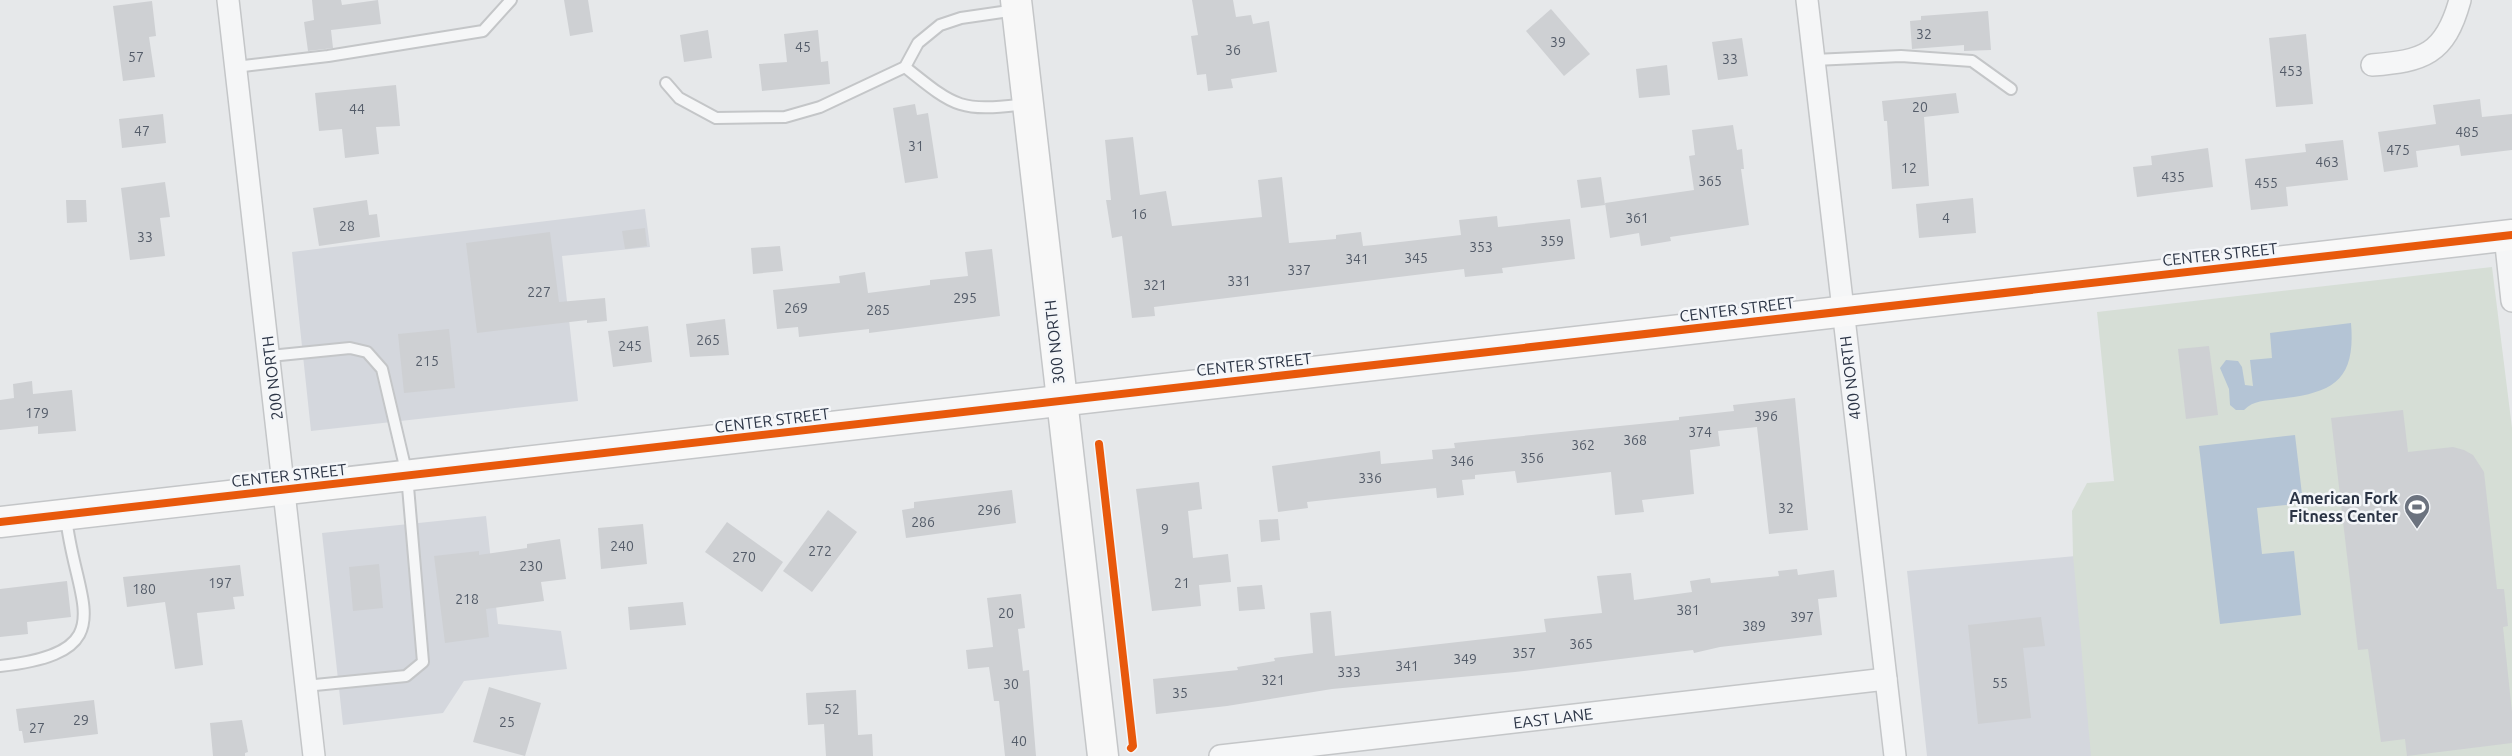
<svg xmlns="http://www.w3.org/2000/svg" width="2512" height="756" viewBox="0 0 2512 756" font-family="Ubuntu,sans-serif">
<rect width="100%" height="100%" fill="#e6e8ea"/>
<!-- built -->
<g fill="#d4d7dd">
<polygon points="645,209 650,247 562,256 578,401 311,431 292,252"/>
<polygon points="486,516 498,624 561,631 567,669 464,681 443,713 343,725 322,533"/>
<polygon points="2076,556 2099,756 1927,756 1907,571"/>
</g>
<!-- green -->
<polygon fill="#d6ded6" points="2492,267 2512,428 2512,756 2091,756 2073,555 2072,511 2087,483 2114,481 2097,312"/>
<!-- water -->
<g fill="#b4c4d5">
<path d="M 2351,323 C 2356,382 2332,393 2278,399 C 2265,401 2254,400 2244,410 L 2236,410 L 2230,405 L 2229,389 L 2220,368 L 2226,360 L 2238,361 L 2242,367 L 2245,385 L 2253,386 L 2250,360 L 2272,358 L 2270,333 Z"/>
<polygon points="2295,435 2303,503 2257,508 2262,554 2294,551 2301,615 2220,624 2199,446"/>
</g>
<!-- building -->
<g fill="#ced0d3">
<polygon points="312,0 341,0 342,5 378,0 381,24 331,30 333,48 308,51 304,22 314,20"/>
<polygon points="564,0 588,0 593,32 570,36"/>
<polygon points="1192,0 1233,0 1236,17 1251,15 1253,24 1269,21 1277,72 1231,79 1233,88 1208,91 1206,74 1197,75 1191,36 1198,35"/>
<polygon points="152,1 156,36 149,37 155,77 123,81 113,6"/>
<polygon points="1551,9 1590,54 1564,76 1526,31"/>
<polygon points="1988,11 1991,50 1964,51 1964,45 1912,49 1910,21 1921,20 1921,16"/>
<polygon points="708,30 712,58 684,62 680,35"/>
<polygon points="818,30 821,62 828,61 830,84 762,91 759,64 787,62 784,34"/>
<polygon points="2306,34 2313,104 2276,107 2269,38"/>
<polygon points="1742,38 1748,76 1718,80 1712,42"/>
<polygon points="1667,65 1670,95 1639,98 1636,69"/>
<polygon points="396,85 400,126 376,127 379,154 345,158 342,129 319,131 315,93"/>
<polygon points="1956,93 1959,113 1924,117 1929,186 1892,189 1887,121 1884,121 1882,101"/>
<polygon points="2480,99 2482,117 2512,114 2512,150 2461,156 2459,145 2416,151 2418,167 2384,172 2378,132 2436,124 2433,105"/>
<polygon points="915,104 917,115 928,113 938,178 905,183 893,108"/>
<polygon points="163,114 166,143 122,148 119,119"/>
<polygon points="1733,125 1737,150 1742,149 1744,169 1741,169 1749,225 1670,237 1671,241 1641,246 1639,233 1610,238 1605,203 1694,190 1689,156 1695,155 1692,130"/>
<polygon points="1133,137 1140,195 1166,191 1172,226 1262,217 1258,180 1282,177 1289,243 1336,239 1336,235 1361,232 1363,246 1374,245 1461,235 1459,220 1497,216 1498,227 1570,219 1575,259 1502,268 1503,273 1465,277 1464,269 1154,307 1155,316 1132,318 1122,236 1112,238 1106,200 1111,200 1105,140"/>
<polygon points="2343,140 2348,180 2286,187 2288,206 2251,210 2245,159 2306,152 2305,144"/>
<polygon points="2208,148 2213,187 2137,197 2133,167 2152,165 2151,156"/>
<polygon points="1601,177 1605,205 1581,208 1577,180"/>
<polygon points="165,182 170,217 160,218 165,256 130,260 121,188"/>
<polygon points="1973,198 1976,233 1919,238 1916,204"/>
<polygon points="66,200 86,200 87,222 67,223"/>
<polygon points="367,200 369,215 377,214 380,237 319,246 313,208"/>
<polygon points="645,228 647,246 625,249 622,231"/>
<polygon points="550,232 559,302 605,298 607,321 587,323 587,320 477,333 466,243"/>
<polygon points="780,246 783,271 753,274 751,248"/>
<polygon points="992,249 1000,316 869,333 869,329 799,337 798,327 777,329 773,290 840,283 839,276 865,272 868,293 930,285 930,280 968,276 965,252"/>
<polygon points="725,319 729,355 690,357 686,324"/>
<polygon points="648,326 652,362 613,367 608,331"/>
<polygon points="449,329 455,388 404,393 398,334"/>
<polygon points="2209,346 2218,415 2186,419 2178,349"/>
<polygon points="32,381 33,394 72,390 76,431 38,434 38,426 0,430 0,400 14,398 13,384"/>
<polygon points="1795,398 1808,530 1769,534 1757,427 1718,431 1720,446 1690,450 1694,494 1642,500 1644,512 1615,515 1611,472 1517,483 1515,471 1475,475 1475,479 1462,480 1464,495 1437,498 1436,488 1307,502 1308,508 1278,512 1272,466 1380,451 1381,464 1433,459 1432,450 1455,448 1454,443 1679,420 1679,417 1734,411 1733,405"/>
<polygon points="2403,410 2408,452 2453,447 2464,450 2473,455 2484,472 2497,589 2504,589 2508,626 2503,627 2512,712 2512,743 2407,756 2405,739 2381,742 2368,649 2358,650 2331,418"/>
<polygon points="1199,482 1202,509 1188,511 1193,558 1228,554 1231,582 1199,585 1201,606 1152,611 1136,489"/>
<polygon points="1012,490 1016,523 906,538 902,510 914,508 914,502"/>
<polygon points="828,510 857,532 812,592 783,571"/>
<polygon points="1278,519 1280,540 1261,542 1259,520"/>
<polygon points="727,522 783,562 762,592 705,552"/>
<polygon points="643,524 647,564 601,569 598,528"/>
<polygon points="560,539 566,579 541,582 544,601 486,609 489,637 445,643 434,556 479,551 479,555 527,548 527,544"/>
<polygon points="379,564 383,608 353,611 349,567"/>
<polygon points="240,565 244,596 233,597 235,609 197,613 203,665 175,669 165,602 127,607 123,577"/>
<polygon points="1797,569 1798,575 1834,570 1837,597 1818,599 1822,635 1720,647 1694,653 1693,650 1515,672 1332,689 1227,706 1156,714 1153,679 1238,670 1237,667 1275,661 1274,658 1313,653 1310,613 1331,611 1335,656 1546,632 1544,619 1602,613 1597,576 1631,573 1634,600 1692,592 1690,581 1710,578 1711,583 1779,576 1778,571"/>
<polygon points="67,581 71,617 27,622 28,634 0,637 0,589"/>
<polygon points="1262,585 1265,609 1239,611 1237,587"/>
<polygon points="1021,594 1025,628 1018,629 1023,671 1029,670 1036,756 1005,756 999,701 994,701 989,667 968,669 966,650 993,647 987,598"/>
<polygon points="683,602 686,625 630,630 628,607"/>
<polygon points="2041,617 2045,646 2023,648 2031,718 1978,724 1968,625"/>
<polygon points="489,687 541,703 525,756 473,742"/>
<polygon points="856,690 858,735 872,734 873,756 826,756 824,724 808,725 806,693"/>
<polygon points="94,700 98,734 24,743 22,731 19,731 16,709"/>
<polygon points="242,720 248,752 245,753 245,756 213,756 210,723"/>
</g>
<g fill="none" stroke-linecap="round" stroke-linejoin="round">
<!-- lane casing -->
<g stroke="#c4c6c8" stroke-width="14">
<g id="lane">
<polyline points="1814,60 1901,56 1972,61 2011,89"/>
<polyline points="235,67 328,56 483,31 511,0"/>
<path d="M 905,67 C 956,108 960,112 1026,104"/>
<polyline points="666,83 679,98 716,118 785,117 820,107 905,67 918,43 940,25 961,18 1016,10"/>
<polyline points="270,356 350,348 367,352 382,369 407,475 423,662 406,676 305,686"/>
<path d="M 0,666 C 126,652 75,603 66,517"/>
</g>
</g>
<!-- street casing -->
<g stroke="#c4c6c8" stroke-width="24">
<g id="street">
<polyline points="228,0 314,756"/>
<polyline points="1807,0 1895,756"/>
<path d="M 2372,65 C 2423,61 2445,55 2460,0"/>
<polyline points="2505,236 2512,301"/>
<polyline points="1220,756 1886,679"/>
</g>
</g>
<!-- secondary casing -->
<g stroke="#c4c6c8" stroke-width="33">
<g id="secondary">
<polyline points="1016,0 1103,756"/>
<polyline points="0,522 2512,235"/>
</g>
</g>
<!-- lane -->
<use href="#lane" stroke="#f5f6f7" stroke-width="10"/>
<!-- street -->
<use href="#street" stroke="#f5f6f7" stroke-width="21"/>
<!-- secondary -->
<use href="#secondary" stroke="#f8f8f8" stroke-width="30"/>
<!-- cycleway casing -->
<g stroke="#f4f6f9" stroke-width="11">
<g id="cycleway">
<polyline points="1099,444 1133,746 1131,748"/>
<polyline points="0,522 2512,235"/>
</g>
</g>
<!-- cycleway -->
<use href="#cycleway" stroke="#e8590c" stroke-width="8"/>
</g>
<!-- icons -->
<defs>
<g id="stadium-pin" transform="scale(1.35)"><path d="M0 17L-7.5 6A9.5 9.5 0 1 1 7.5 6Z" fill="#6c737f" stroke="#f4f6f9"/><path d="M0-5a6.5 5 0 1 0 0 10a6.5 5 0 1 0 0-10ZM-3.5-1.8h7v3.6h-7Z" fill="#fff"/></g>
</defs>
<g fill-rule="evenodd">
<use href="#stadium-pin" x="2417" y="507"/>
</g>
<g text-anchor="middle" dominant-baseline="central" stroke-width="5" stroke-linejoin="round" paint-order="stroke">
<!-- number labels -->
<g font-size="14" fill="#545c69">
<text x="1924" y="34">32</text>
<text x="1558" y="42">39</text>
<text x="803" y="47">45</text>
<text x="1233" y="50">36</text>
<text x="136" y="57">57</text>
<text x="1730" y="59">33</text>
<text x="2291" y="71">453</text>
<text x="1920" y="107">20</text>
<text x="357" y="109">44</text>
<text x="142" y="131">47</text>
<text x="2467" y="132">485</text>
<text x="916" y="146">31</text>
<text x="2398" y="150">475</text>
<text x="2327" y="162">463</text>
<text x="1909" y="168">12</text>
<text x="2173" y="177">435</text>
<text x="1710" y="181">365</text>
<text x="2266" y="183">455</text>
<text x="1139" y="214">16</text>
<text x="1637" y="218">361</text>
<text x="1946" y="218">4</text>
<text x="347" y="226">28</text>
<text x="145" y="237">33</text>
<text x="1552" y="241">359</text>
<text x="1481" y="247">353</text>
<text x="1416" y="258">345</text>
<text x="1357" y="259">341</text>
<text x="1299" y="270">337</text>
<text x="1239" y="281">331</text>
<text x="1155" y="285">321</text>
<text x="539" y="292">227</text>
<text x="965" y="298">295</text>
<text x="796" y="308">269</text>
<text x="878" y="310">285</text>
<text x="708" y="340">265</text>
<text x="630" y="346">245</text>
<text x="427" y="361">215</text>
<text x="37" y="413">179</text>
<text x="1766" y="416">396</text>
<text x="1700" y="432">374</text>
<text x="1635" y="440">368</text>
<text x="1583" y="445">362</text>
<text x="1532" y="458">356</text>
<text x="1462" y="461">346</text>
<text x="1370" y="478">336</text>
<text x="1786" y="508">32</text>
<text x="989" y="510">296</text>
<text x="923" y="522">286</text>
<text x="1165" y="529">9</text>
<text x="622" y="546">240</text>
<text x="820" y="551">272</text>
<text x="744" y="557">270</text>
<text x="531" y="566">230</text>
<text x="220" y="583">197</text>
<text x="1182" y="583">21</text>
<text x="144" y="589">180</text>
<text x="467" y="599">218</text>
<text x="1688" y="610">381</text>
<text x="1006" y="613">20</text>
<text x="1802" y="617">397</text>
<text x="1754" y="626">389</text>
<text x="1581" y="644">365</text>
<text x="1524" y="653">357</text>
<text x="1465" y="659">349</text>
<text x="1407" y="666">341</text>
<text x="1349" y="672">333</text>
<text x="1273" y="680">321</text>
<text x="2000" y="683">55</text>
<text x="1011" y="684">30</text>
<text x="1180" y="693">35</text>
<text x="832" y="709">52</text>
<text x="81" y="720">29</text>
<text x="507" y="722">25</text>
<text x="37" y="728">27</text>
<text x="1019" y="741">40</text>
</g>
<!-- street labels -->
<g font-size="16" fill="#2b3445" stroke="#f4f6f9">
<text transform="translate(2220 254) rotate(-6)">CENTER STREET</text>
<text transform="translate(1737 309) rotate(-7)">CENTER STREET</text>
<text transform="translate(1054 342) rotate(-96)">300 NORTH</text>
<text transform="translate(1254 364) rotate(-6)">CENTER STREET</text>
<text transform="translate(272 378) rotate(-97)">200 NORTH</text>
<text transform="translate(1850 378) rotate(-97)">400 NORTH</text>
<text transform="translate(772 420) rotate(-7)">CENTER STREET</text>
<text transform="translate(289 475) rotate(-6)">CENTER STREET</text>
<text transform="translate(1553 718) rotate(-7)">EAST LANE</text>
</g>
<!-- poi labels -->
<g font-size="16" font-weight="bold" fill="#2b3445" stroke="#f4f6f9" text-anchor="end">
<text x="2398" y="498">American Fork<tspan x="2398" dy="18">Fitness Center</tspan></text>
</g>
</g>
</svg>
